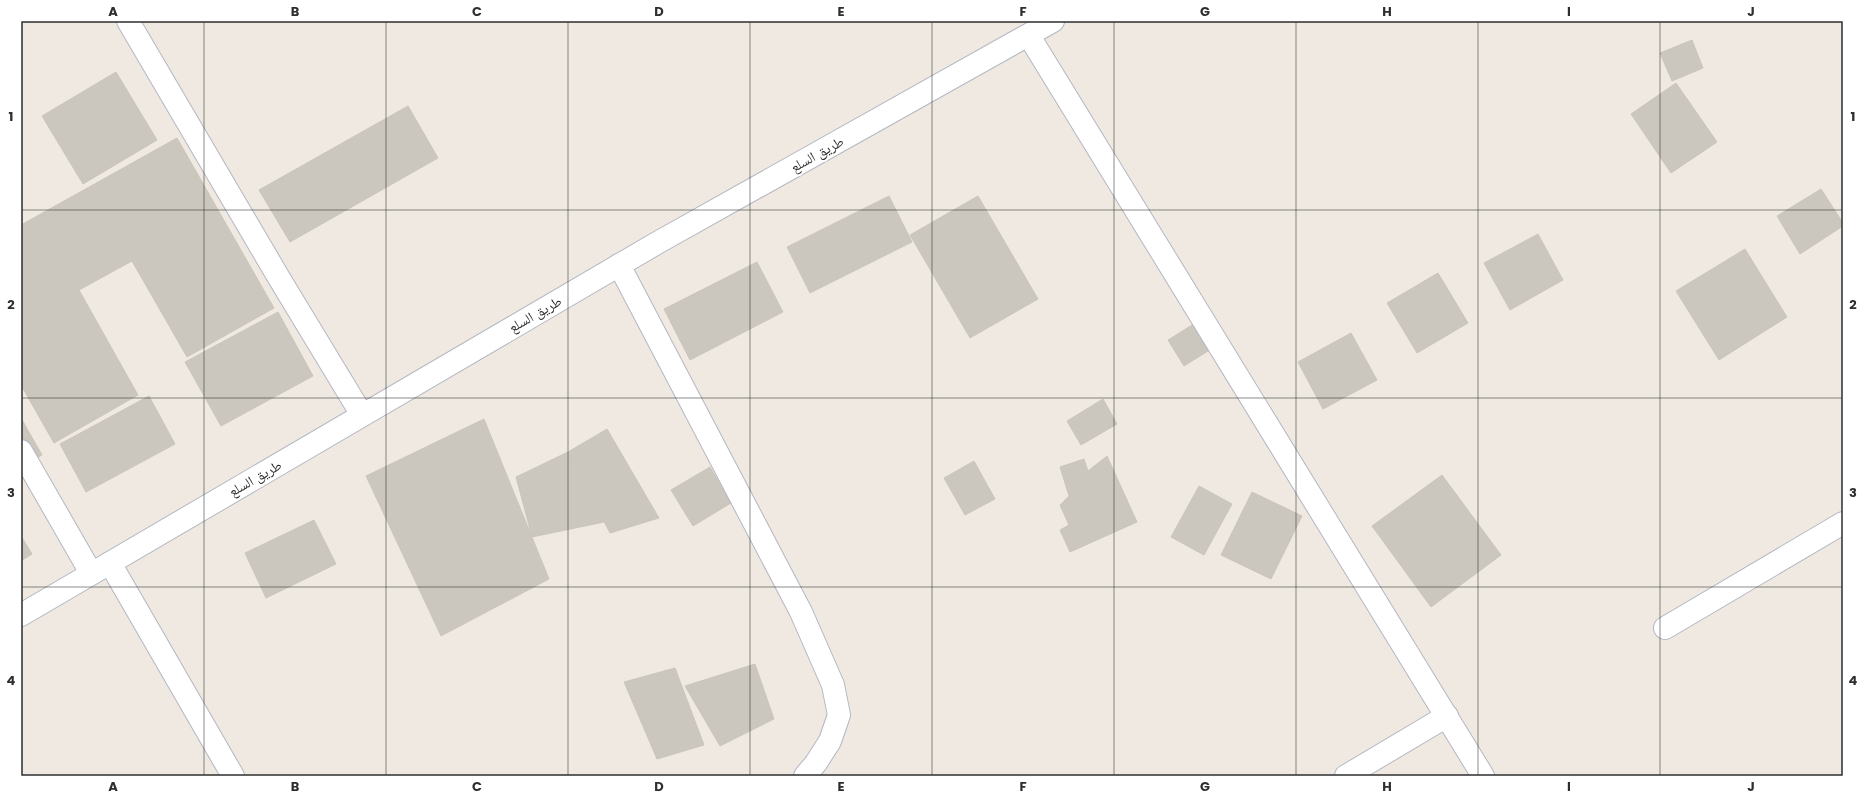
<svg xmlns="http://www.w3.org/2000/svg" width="1864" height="797" viewBox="0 0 1864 797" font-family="Poppins,'Noto Naskh Arabic',sans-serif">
<rect width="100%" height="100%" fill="#efe9e1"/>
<!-- building -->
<g fill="#cbc7bf" stroke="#cbc5ba">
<polygon points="1692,40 1703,68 1672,81 1660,53"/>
<polygon points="116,72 157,140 83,184 42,116"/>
<polygon points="1676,83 1717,142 1671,173 1631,114"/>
<polygon points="408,106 438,158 290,242 259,190"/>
<polygon points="177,138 274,308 187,357 132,261 79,290 138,395 54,443 21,385 21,225"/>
<polygon points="1821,189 1843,223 1843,226 1800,254 1777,216"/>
<polygon points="889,196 912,242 810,293 787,247"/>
<polygon points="978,196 1038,299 970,338 910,235"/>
<polygon points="1538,234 1563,280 1510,310 1484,263"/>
<polygon points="1745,249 1787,317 1719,360 1676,291"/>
<polygon points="757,262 783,312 690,360 664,309"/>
<polygon points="1438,273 1468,323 1417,353 1387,303"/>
<polygon points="278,312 313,376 221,426 185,362"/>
<polygon points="1192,325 1208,351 1184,366 1168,340"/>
<polygon points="1351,333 1377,380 1323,409 1298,362"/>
<polygon points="149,396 175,444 86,492 60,444"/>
<polygon points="1103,399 1117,424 1081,445 1067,421"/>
<polygon points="21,418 42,455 21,467"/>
<polygon points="484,419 549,579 441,636 366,476"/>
<polygon points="607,429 659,518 610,533 568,452"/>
<polygon points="568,452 604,522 532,537 516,477"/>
<polygon points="1107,456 1137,522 1070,552 1060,530 1069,525 1060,505 1069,496 1060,467 1084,459 1088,471"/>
<polygon points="974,461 995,499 965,515 944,478"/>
<polygon points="710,467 731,503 693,526 671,490"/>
<polygon points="1442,475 1501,555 1431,607 1372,526"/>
<polygon points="1199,486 1232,504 1204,555 1171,537"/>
<polygon points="1252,492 1302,516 1271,579 1221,555"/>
<polygon points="314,520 336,564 266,598 245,553"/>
<polygon points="21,536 32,554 21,561"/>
<polygon points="755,664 774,719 720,746 685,686"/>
<polygon points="675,668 704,745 657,759 624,682"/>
</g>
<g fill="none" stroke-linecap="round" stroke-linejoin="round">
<!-- street casing -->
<g stroke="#b4b7c1" stroke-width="24">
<g id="street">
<polyline points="128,21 279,278 362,415"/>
<polyline points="1029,36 1483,776"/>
<polyline points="619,265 801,612 833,685 839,715 830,741 816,763 805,776"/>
<polyline points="21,451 91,573"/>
<polyline points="110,563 233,776"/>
<polyline points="1665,628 1843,523"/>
<polyline points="1346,776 1447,716"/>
</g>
</g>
<!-- secondary casing -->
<g stroke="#b4b7c1" stroke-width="24">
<polyline id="secondary" points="21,615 657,243 1053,21"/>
</g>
<!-- street -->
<use href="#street" stroke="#fff" stroke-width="22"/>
<!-- secondary -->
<use href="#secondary" stroke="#fff" stroke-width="22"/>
</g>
<!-- grid -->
<path fill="none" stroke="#2e2e2e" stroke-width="1" stroke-opacity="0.55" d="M 204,21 L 204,776M 386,21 L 386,776M 568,21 L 568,776M 750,21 L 750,776M 932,21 L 932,776M 1114,21 L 1114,776M 1296,21 L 1296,776M 1478,21 L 1478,776M 1660,21 L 1660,776M 21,210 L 1843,210M 21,398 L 1843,398M 21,587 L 1843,587"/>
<g text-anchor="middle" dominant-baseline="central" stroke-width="4" stroke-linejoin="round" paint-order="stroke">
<!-- street labels -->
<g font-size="14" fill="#2e2e2e" stroke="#fff">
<text transform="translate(817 154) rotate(-29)">طريق السلع</text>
<text transform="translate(535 314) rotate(-30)">طريق السلع</text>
<text transform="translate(255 478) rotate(-30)">طريق السلع</text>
</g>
</g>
<!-- border -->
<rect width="1864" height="797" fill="none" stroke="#ffffff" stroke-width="44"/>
<rect x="22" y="22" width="1820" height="753" fill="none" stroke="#2e2e2e" stroke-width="1.5"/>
<g font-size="13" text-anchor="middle" font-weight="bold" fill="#2e2e2e">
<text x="113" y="16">A</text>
<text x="295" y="16">B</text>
<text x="477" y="16">C</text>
<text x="659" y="16">D</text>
<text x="841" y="16">E</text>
<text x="1023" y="16">F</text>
<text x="1205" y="16">G</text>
<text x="1387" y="16">H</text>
<text x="1569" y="16">I</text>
<text x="1751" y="16">J</text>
<text x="11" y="121">1</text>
<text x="1853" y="121">1</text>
<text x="11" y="309">2</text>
<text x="1853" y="309">2</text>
<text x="11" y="497">3</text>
<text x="1853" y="497">3</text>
<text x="11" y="685">4</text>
<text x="1853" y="685">4</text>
<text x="113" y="791">A</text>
<text x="295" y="791">B</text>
<text x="477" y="791">C</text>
<text x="659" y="791">D</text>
<text x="841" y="791">E</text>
<text x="1023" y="791">F</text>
<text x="1205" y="791">G</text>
<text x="1387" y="791">H</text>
<text x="1569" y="791">I</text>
<text x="1751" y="791">J</text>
</g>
</svg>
